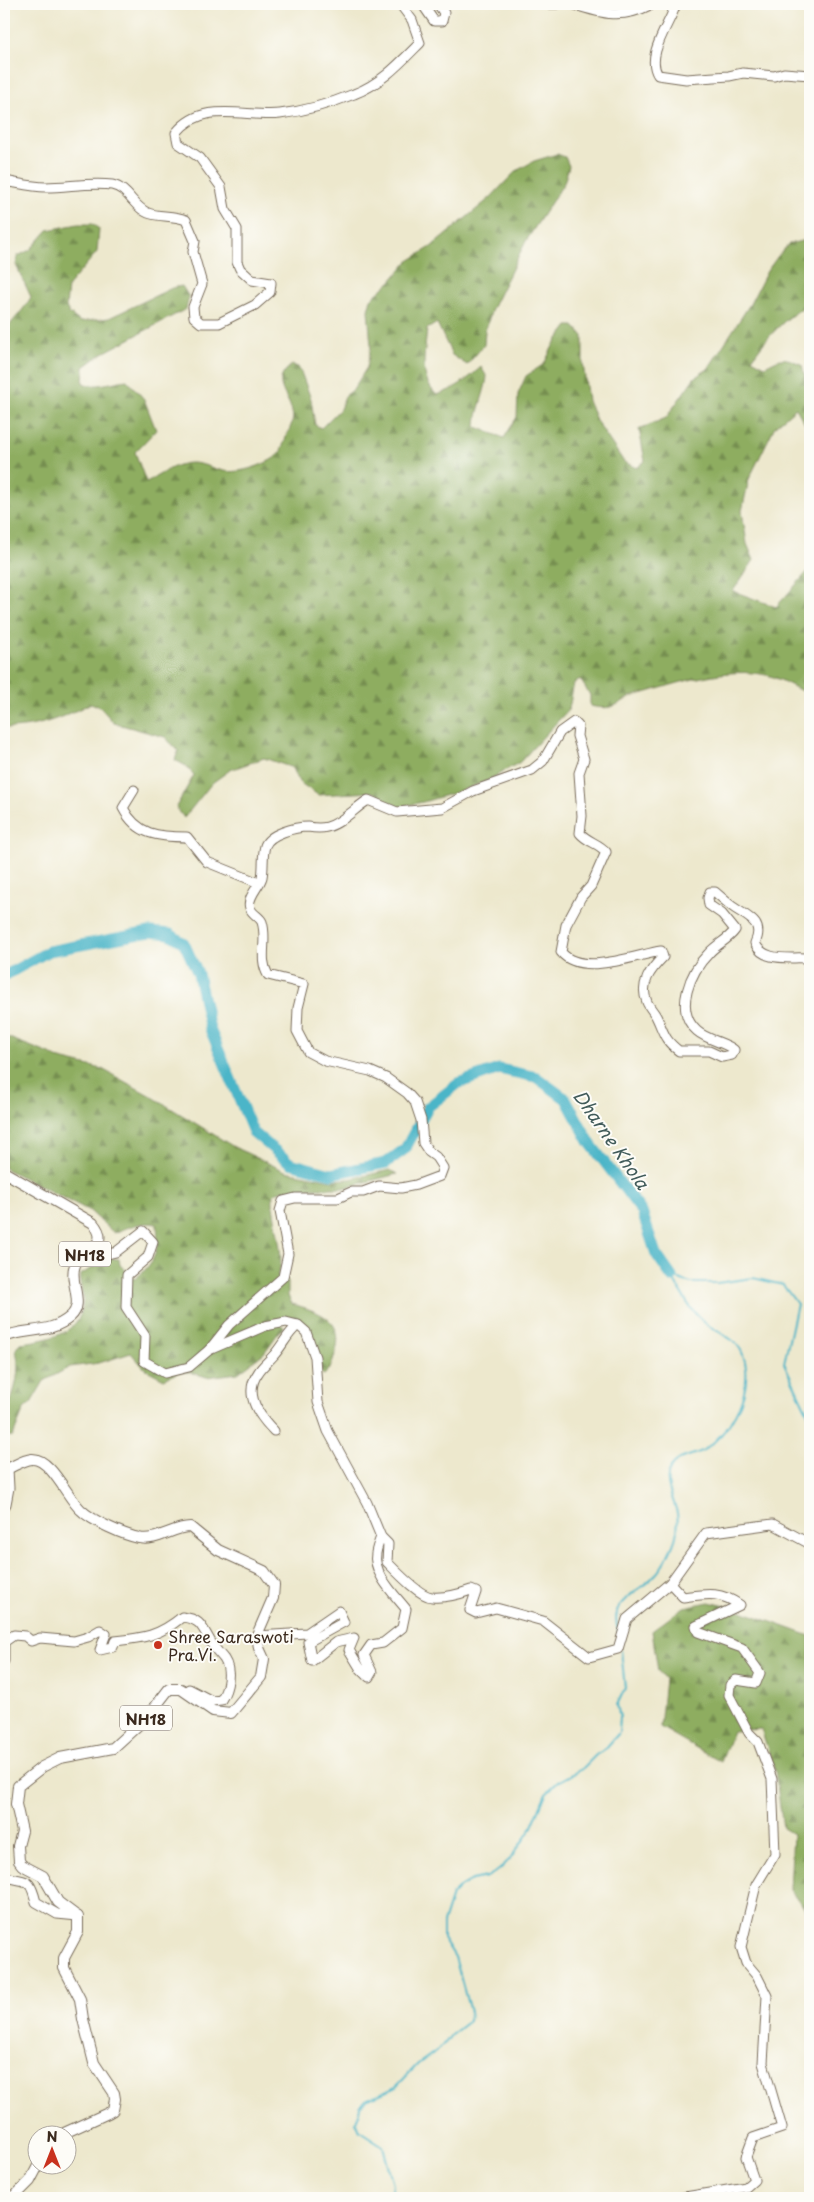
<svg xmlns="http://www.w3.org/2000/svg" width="814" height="2202" viewBox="0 0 814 2202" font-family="'Playpen Sans',sans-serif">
<defs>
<pattern id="forest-firs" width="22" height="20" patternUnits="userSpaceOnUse" patternTransform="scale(1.25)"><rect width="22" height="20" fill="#8ead61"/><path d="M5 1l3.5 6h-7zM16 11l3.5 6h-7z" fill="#758d4f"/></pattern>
</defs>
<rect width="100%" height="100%" fill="#fdfcf7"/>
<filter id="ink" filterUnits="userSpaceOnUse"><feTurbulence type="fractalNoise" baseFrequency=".02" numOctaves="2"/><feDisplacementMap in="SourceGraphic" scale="10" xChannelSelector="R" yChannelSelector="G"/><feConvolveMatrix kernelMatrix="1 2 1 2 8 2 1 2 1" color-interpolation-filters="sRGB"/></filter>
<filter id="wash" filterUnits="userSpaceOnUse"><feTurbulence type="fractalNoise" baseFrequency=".0096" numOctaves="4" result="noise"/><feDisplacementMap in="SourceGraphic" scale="20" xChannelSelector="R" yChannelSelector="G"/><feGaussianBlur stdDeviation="1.12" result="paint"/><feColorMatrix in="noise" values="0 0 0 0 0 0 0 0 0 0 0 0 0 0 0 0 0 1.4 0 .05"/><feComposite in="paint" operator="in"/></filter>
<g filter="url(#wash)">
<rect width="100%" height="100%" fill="#ede8cd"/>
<!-- forest -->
<g fill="url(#forest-firs)" stroke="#646c40">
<path d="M 557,154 L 565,157 L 569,166 L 564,183 L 526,241 L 492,309 L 485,331 L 484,345 L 467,365 L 452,355 L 437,323 L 427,329 C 425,353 418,378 437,395 C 455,389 467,380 481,367 L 487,377 C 485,394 476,410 476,427 L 504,438 L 517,417 L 518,394 L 526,376 L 544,364 L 554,344 L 568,326 L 574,326 L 583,336 L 583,363 L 588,401 L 597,422 L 624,462 L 637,468 L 645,461 L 639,429 L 666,418 L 694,378 L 708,369 L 750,304 L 767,271 L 778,256 L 789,244 L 810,239 L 810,304 C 787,315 766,338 752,359 L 765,366 C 782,357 784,356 802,365 L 806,380 L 810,381 L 810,433 L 796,408 L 775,426 L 749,479 L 742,511 L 747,544 L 754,560 L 733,591 L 776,607 L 810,569 L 810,695 C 794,688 778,676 761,674 C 718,667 671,686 630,697 C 614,707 609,710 590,706 L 590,695 L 580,679 L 574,683 L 569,709 L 520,762 L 487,781 L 457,792 L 423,802 L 398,807 L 373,792 L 318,795 L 299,782 L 293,768 L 264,758 L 230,770 L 212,783 L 184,818 L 176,807 L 194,775 L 186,766 L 175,760 L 178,751 L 165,737 L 114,723 L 100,707 L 91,703 C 65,717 35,729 4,728 L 4,332 C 13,320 24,310 31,297 L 16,265 L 18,256 L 30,250 L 48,230 L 78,224 L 93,224 L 99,229 L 97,252 L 68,286 L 66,307 L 69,313 L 80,322 L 109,318 L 172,288 L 182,286 L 189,297 L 186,309 L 103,353 L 84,367 L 83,383 C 94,389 115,381 127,380 L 144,399 L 156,430 L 135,452 L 146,482 C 161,475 174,463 191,463 C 203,463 213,469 224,471 C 238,474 267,465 278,455 C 282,451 284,442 286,437 C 289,430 295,420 292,412 C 288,393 269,382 292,365 L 298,367 L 301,372 L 311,399 L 315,425 L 321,428 L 340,409 L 345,396 L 353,390 L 367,367 L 371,346 L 368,310 L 371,299 L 391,281 L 407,262 L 431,247 L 490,198 L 516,171 L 534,161 Z"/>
<path d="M 4,1036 L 50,1054 L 56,1058 L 102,1069 L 151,1096 L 234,1147 L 285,1171 L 331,1180 L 350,1179 L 390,1170 L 397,1174 L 343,1188 L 298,1188 L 277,1192 L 273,1196 C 271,1215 288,1262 277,1275 L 288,1281 L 288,1296 L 292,1304 C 317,1311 345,1319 336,1351 C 333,1361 332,1368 324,1375 L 321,1373 C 318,1344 315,1323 282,1317 L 278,1319 L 284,1328 L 279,1332 L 264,1353 L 238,1373 L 207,1377 L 190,1372 L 179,1372 L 164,1379 L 145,1369 L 131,1353 L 99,1363 L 70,1367 L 44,1381 L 31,1403 L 24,1409 L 13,1436 L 4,1437 C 4,1405 24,1384 16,1350 L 21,1343 C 50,1339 84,1334 83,1298 C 82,1289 79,1283 80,1275 L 110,1258 L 119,1259 L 120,1265 L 135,1279 C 156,1262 159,1250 157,1224 C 141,1221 129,1227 114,1233 L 90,1211 L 4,1168 Z"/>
<polygon points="709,1602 730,1607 810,1636 810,1916 790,1889 793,1834 783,1828 775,1771 761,1729 733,1731 721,1762 660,1727 665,1679 658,1671 652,1631 684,1607"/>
</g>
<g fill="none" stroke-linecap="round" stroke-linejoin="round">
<!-- stream -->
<g stroke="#4bb5c8" stroke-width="2">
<polyline points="672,1277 691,1283 717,1283 753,1278 783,1285 797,1304 784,1363 810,1418"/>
<path d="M 619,1633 C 607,1601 634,1596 652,1578 C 659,1572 666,1561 669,1553 C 676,1541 679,1526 677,1513 C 674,1500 663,1481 670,1469 C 677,1455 694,1457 705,1449 C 729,1433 749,1397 746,1368 C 743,1338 725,1338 705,1323 C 691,1312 681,1293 672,1277"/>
<polyline points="391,2198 393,2185 383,2146 360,2131 356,2122 360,2107 366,2100 396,2087 418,2064 443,2046 451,2035 469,2021 470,2012 455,1957 443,1938 443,1923 452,1895 460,1887 472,1880 487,1877 499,1870 511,1858 531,1829 546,1793 558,1782 582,1769 596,1755 605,1749 619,1733 620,1717 617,1705 625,1688 621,1650"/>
</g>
<!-- river -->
<polyline stroke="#4bb5c8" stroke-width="11" points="4,976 49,951 150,932 170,934 184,943 198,974 210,1029 253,1132 290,1163 331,1174 386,1163 405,1149 428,1107 459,1083 499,1069 536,1077 566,1099 590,1143 642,1212 656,1254 672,1277"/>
</g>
</g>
<g filter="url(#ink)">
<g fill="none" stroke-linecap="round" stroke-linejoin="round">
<!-- minor casing -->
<g stroke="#796c5b" stroke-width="11">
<g id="minor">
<polyline points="425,4 425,8 434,21 442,21 444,13 438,4"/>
<polyline points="545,4 557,4"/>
<path d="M 572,4 C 603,14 621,20 652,4"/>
<path d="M 676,4 C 670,24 645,55 658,75 L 686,79 L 729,76 L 743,73 L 774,76 L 784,73 L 810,75"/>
<path d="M 4,181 C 17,183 32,187 46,187 C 68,187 90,182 112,185 C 128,188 133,207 148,213 C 158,217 173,215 186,220 L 195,241 L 193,252 L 202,284 L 193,307 L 194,317 L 201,323 L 219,323 L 255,305 L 270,292 L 271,283 L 252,280 L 240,269 L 237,262 L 237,229 L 225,209 L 221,187 L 200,158 L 178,143 L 176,133 C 203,99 246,118 280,114 C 304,111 332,103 354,94 C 381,84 400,63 420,43 L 412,20 L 400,4"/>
<polyline points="4,247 4,251"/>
<path d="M 134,790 L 123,808 C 137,835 158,837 187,837 L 207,862 L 259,883"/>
<path d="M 97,1244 L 104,1255 L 116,1252 L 143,1231 L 153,1242 L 148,1257 L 127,1275 L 126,1307 L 145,1336 L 144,1361 L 165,1373 L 189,1367 L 209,1350 L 265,1326 L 286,1322 L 298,1325 L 306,1332 L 315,1357 L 318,1402 L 328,1431 L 367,1503 L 381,1537 L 388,1544 L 387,1562 C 396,1571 419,1596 432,1597 C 444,1598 460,1594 471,1590 L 476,1592 L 470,1610 L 476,1613 L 496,1608 L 543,1621 L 589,1657 L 618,1649 L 627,1619 L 670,1583 L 706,1533 L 773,1524 L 810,1544"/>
<path d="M 209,1350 L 229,1325 L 283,1277 L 288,1254 L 280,1211 L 283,1201 L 295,1198 L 338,1198 L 351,1192 L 363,1192 L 379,1186 L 401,1188 L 416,1185 L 440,1176 L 443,1168 L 436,1157 L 429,1152 L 423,1143 L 421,1120 L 415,1102 L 407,1093 L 386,1078 L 370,1071 L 325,1061 L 308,1052 L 297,1031 L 298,1008 L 304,984 L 268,975 C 258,958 268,940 262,922 C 260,917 252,914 250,908 C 246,898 260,886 262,877 C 264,867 262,856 265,846 C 269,834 295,827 308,827 C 314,828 320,829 327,827 C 342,823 355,808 368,800 L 397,812 L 442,808 L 473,791 L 532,770 L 543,761 L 560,732 L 574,722 L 578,726 L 577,736 L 584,759 L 579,773 L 582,816 L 580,833 C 587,842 599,843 606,852 L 591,886 L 581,897 L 566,925 L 561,952 C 581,977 636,955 661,951 L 663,957 C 651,969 639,984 647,1002 C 649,1007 653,1011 656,1016 C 664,1032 663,1039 679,1051 L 709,1051 L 722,1057 L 732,1055 L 734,1050 C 727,1043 707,1040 697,1031 C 673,1010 691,971 709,953 C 717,944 728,940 735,930 L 722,914 L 709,905 L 708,898 L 710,892 L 715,892 C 721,897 727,903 733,907 C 747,917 765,922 755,943 C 763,962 788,957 806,958 L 810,961"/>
<path d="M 274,1431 C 259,1416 243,1394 258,1373 C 262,1366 269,1361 274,1355 C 283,1345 287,1334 298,1325"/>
<polyline points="4,1504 6,1504 9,1488 8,1469"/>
<path d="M 670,1583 L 683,1597 C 707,1594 719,1591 740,1605 L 696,1626 L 698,1632 L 742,1648 L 760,1673 L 756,1683 L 736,1680 L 730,1685 L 729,1695 L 749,1733 L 758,1742 L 772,1779 L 775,1854 L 756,1885 L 741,1947 L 746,1963 L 757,1976 L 767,1996 L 763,2063 L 782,2128 L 753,2138 L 746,2157 L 754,2180 L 746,2187 L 679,2198"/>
<path d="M 257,1636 L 307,1633 L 339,1611 L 344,1622 L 308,1642 L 312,1661 L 336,1642 L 354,1638 L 349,1650 L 360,1668 L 369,1677 L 372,1672 L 364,1655 L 371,1645 L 383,1643 L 402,1628 L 406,1609 C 395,1595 372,1573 376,1553 C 377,1547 379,1542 381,1537"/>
<path d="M 4,1661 L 4,1642 L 14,1635 L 25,1636 L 31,1641 L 40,1638 L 74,1641 L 88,1637 L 100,1630 L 106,1634 L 100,1650 L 113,1647 L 115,1641 C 144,1638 159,1636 182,1617 C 202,1619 202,1628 212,1644 C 215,1649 220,1654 224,1659 C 232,1671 228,1689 221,1700 L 212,1701 L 189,1689"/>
<path d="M 4,1876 C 26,1884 29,1874 36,1902 L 57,1914 L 78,1916"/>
</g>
</g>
<!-- major casing -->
<g stroke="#796c5b" stroke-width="12">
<g id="major">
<path d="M 4,1172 L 93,1223 C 113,1247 81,1249 75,1265 C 68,1281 86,1304 70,1317 C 51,1334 25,1328 4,1337"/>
<path d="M 4,1470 C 13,1467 22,1460 32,1459 C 51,1458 68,1499 81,1510 C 92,1521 124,1535 139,1538 C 156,1542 173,1527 190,1527 L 218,1550 L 264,1571 L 274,1585 L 273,1598 L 257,1635 L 259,1648 L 264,1659 L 261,1677 L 231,1713 L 213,1711 L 181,1689 L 169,1689 L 148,1716 L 113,1748 L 60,1758 L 42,1767 L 18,1786 L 16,1804 L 22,1831 L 18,1846 L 19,1861 L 22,1865 L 43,1876 L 58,1902 L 78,1917 L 78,1932 L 64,1958 L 64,1968 L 80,1999 L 83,2019 L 94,2063 L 114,2093 L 115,2099 L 113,2110 L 108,2113 L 62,2134"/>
<polyline points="13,2198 30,2181 39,2164"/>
</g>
</g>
<!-- minor -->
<use href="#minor" stroke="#fff" stroke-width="9"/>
<!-- major -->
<use href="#major" stroke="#fff" stroke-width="10"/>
</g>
</g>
<!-- markers -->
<circle fill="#c8321e" stroke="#fdfcf7" stroke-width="2" cx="158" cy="1645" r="5"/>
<g text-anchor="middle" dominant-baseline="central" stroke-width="4" stroke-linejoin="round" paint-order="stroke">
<!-- shield labels -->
<g fill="#fdfcf7" stroke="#75695f" stroke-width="1">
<rect x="59" y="1241.5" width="52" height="25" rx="4"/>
<rect x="120" y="1705.5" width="52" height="25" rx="4"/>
</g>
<g font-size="15" font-weight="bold" fill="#3b2a1e">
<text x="85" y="1254">NH18</text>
<text x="146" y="1718">NH18</text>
</g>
<!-- poi labels -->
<g font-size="16" fill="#3b2a1e" stroke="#fdfcf7" text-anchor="start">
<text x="168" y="1636">Shree Saraswoti<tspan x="168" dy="18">Pra.Vi.</tspan></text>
</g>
<!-- water labels -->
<g font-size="18" font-style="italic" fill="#415b5a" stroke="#fdfcf7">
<text transform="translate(612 1139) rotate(55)">Dharne Khola</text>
</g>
</g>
<!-- margin -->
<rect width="814" height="2202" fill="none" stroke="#fdfcf7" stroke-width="20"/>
<!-- north arrow -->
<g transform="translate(52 2150)"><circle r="24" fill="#fdfcf7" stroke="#afa8a0"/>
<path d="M0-4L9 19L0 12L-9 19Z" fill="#c8321e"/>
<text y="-8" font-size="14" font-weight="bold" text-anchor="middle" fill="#3b2a1e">N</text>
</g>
</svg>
